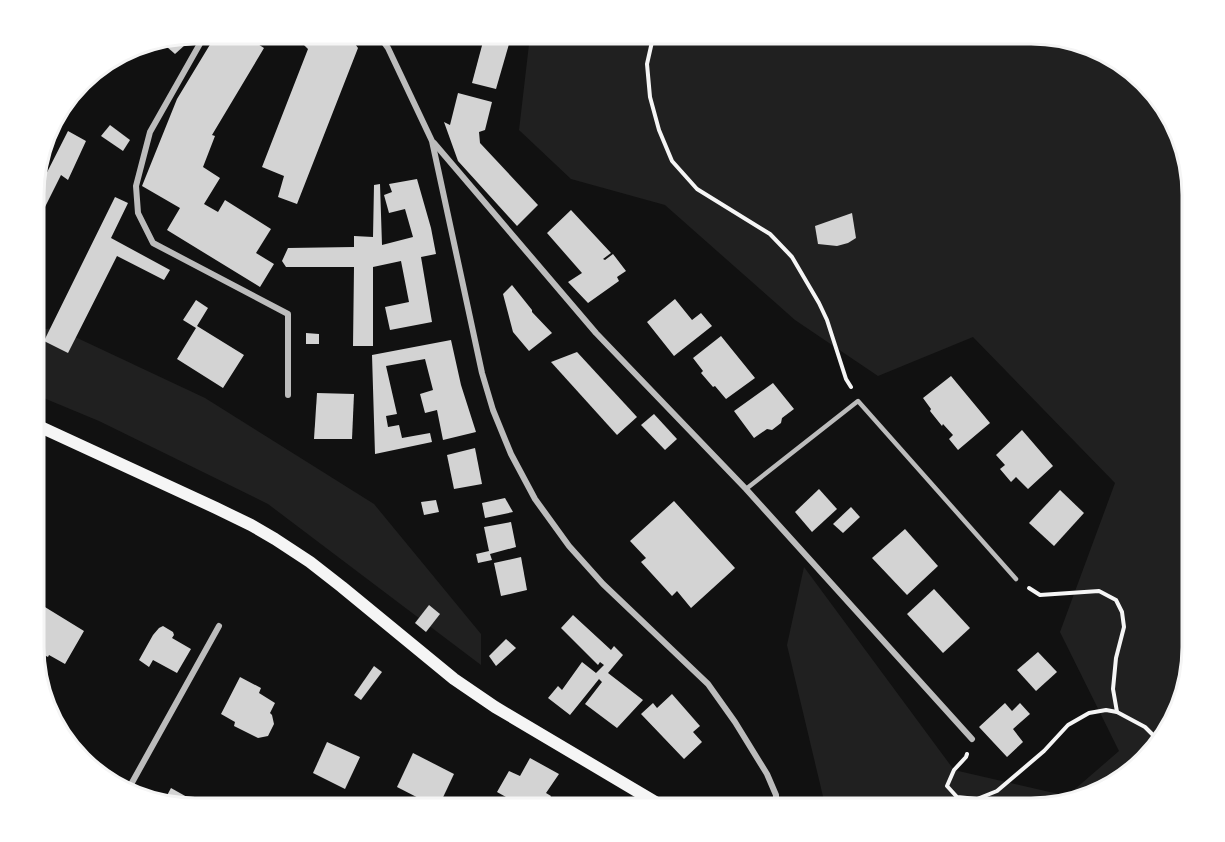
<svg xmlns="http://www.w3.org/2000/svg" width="1225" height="842" viewBox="0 0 1225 842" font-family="'Fira Sans',sans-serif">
<rect width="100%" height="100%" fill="#111"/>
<!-- green -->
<g fill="#202020">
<polygon points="535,33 1041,33 1129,66 1171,114 1192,184 1192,658 1159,746 1102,792 1031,809 826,809 787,645 804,567 954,770 1067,796 1119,751 1060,632 1115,483 973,337 878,376 795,320 665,205 571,179 519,130 530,36"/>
<polygon points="56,328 205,398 374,504 481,634 481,665 268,504 99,421 34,394 34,330"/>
</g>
<!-- building -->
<g fill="#d3d3d3">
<polygon points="217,33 245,33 244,35 264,48 212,135 215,136 203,167 220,178 204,204 218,212 225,200 271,229 256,253 274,264 260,287 167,230 180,208 142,186 177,99"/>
<polygon points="301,33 347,33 358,48 297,204 278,197 284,176 262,167 308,49 296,37"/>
<polygon points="175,36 185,45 175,54 158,39"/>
<polygon points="484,38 509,44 496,89 472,83"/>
<polygon points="84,78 87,84 79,94 76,91 58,114 56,112"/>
<polygon points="458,93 492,102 485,130 479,132 480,143 538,205 517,226 458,161 444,122 450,125"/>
<polygon points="110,125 130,140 123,151 101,136"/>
<polygon points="68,131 86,141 68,180 61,175 34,229 34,198"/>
<polygon points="417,179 431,228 436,254 421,257 432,322 390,330 385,307 409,302 401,261 373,267 373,346 353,346 354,267 286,267 282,261 288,248 354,247 354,236 373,237 374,185 380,184 382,245 413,237 405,209 389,213 384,195 392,192 389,184"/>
<polygon points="115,197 128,203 111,238 170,270 164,280 117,256 68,353 44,341"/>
<polygon points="571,210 611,253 603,259 605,260 613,254 626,271 617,277 619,281 588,303 568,282 582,273 547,233"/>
<polygon points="852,213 856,238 848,243 837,246 818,244 815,226"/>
<polygon points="512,285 532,310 532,312 552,333 529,351 513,332 503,294"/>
<polygon points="675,299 692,320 701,313 712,326 674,356 647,322"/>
<polygon points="196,300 208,308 197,326 244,355 223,388 177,359 196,328 183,320"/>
<polygon points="306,333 319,334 319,344 306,344"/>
<polygon points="721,336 755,378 726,399 715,386 713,387 701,373 703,371 693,358"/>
<polygon points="451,340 461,385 476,432 443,440 437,410 425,413 420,394 433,390 425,359 386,366 397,414 386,416 388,427 399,425 402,438 430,433 432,442 375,454 372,355"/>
<polygon points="577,352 637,417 617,435 551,362"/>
<polygon points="951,376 990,423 958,450 949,439 953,435 943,424 942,426 930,411 931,409 923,398"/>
<polygon points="773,383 794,409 782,418 781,423 772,430 767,429 754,438 734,411"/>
<polygon points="317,393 354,394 352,439 314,439"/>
<polygon points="654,414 677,439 665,450 641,425"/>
<polygon points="1022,430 1053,466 1028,489 1016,477 1011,482 1000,469 1005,465 996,455"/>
<polygon points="475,448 482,484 454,489 447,455"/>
<polygon points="819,489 837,509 812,532 795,512"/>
<polygon points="1060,490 1084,513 1054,546 1029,523"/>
<polygon points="505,498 513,512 485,518 482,503"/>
<polygon points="436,500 439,512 424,515 421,502"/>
<polygon points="674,501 735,568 691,608 677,591 672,596 641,562 646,558 630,541"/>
<polygon points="851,507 860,517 843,533 833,524"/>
<polygon points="511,522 516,547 490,554 492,560 478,563 476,554 489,551 484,527"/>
<polygon points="905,529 938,566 907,595 872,558"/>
<polygon points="521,557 527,590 501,596 494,563"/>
<polygon points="934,589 970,628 943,653 907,614"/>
<polygon points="34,604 38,606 40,604 84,631 65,664 49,655 48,657 34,650"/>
<polygon points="429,605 440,614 426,632 415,623"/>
<polygon points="573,615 611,650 614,646 623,655 608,673 643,700 617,728 585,704 602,682 599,679 570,715 548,698 558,686 562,690 582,662 596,673 604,665 600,662 598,665 561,628"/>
<polygon points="163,626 173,632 174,635 172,638 191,649 177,673 153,660 149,667 139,660 153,635 159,628"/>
<polygon points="506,639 516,648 496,666 489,656"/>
<polygon points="1038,652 1057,672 1036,691 1017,670"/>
<polygon points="374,666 382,672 361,700 354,695"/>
<polygon points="240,677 261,688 259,693 275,703 270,713 272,715 274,724 268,736 258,738 234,726 235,722 221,714"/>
<polygon points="672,694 700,726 693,732 702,742 684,759 641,714 653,703 657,708"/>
<polygon points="1005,703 1012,711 1020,703 1030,714 1013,729 1023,742 1007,757 979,727"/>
<polygon points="327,742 360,757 345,789 313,773"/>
<polygon points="413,753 454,774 438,808 397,787"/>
<polygon points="530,758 559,774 546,793 551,796 548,802 559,809 502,809 499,807 506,797 497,792 509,771 520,776"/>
<polygon points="171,788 203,806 202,809 184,809 164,801"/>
</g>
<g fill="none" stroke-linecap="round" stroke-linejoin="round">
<!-- path -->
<g stroke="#f5f5f5" stroke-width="4">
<polyline points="654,33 647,64 650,97 659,130 672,161 697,189 770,234 792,257 819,303 827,320 846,379 851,387"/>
<polyline points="1029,588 1040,595 1099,591 1116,600 1122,612 1124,627 1116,658 1113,689 1117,712 1145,727 1160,742"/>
<polyline points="967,754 966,757 954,770 947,786 957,797 977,799 997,791 1044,751 1068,725 1089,713 1106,710 1117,712"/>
</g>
<!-- service -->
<polyline stroke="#bcbcbc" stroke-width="4.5" points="746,489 858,401 1016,579"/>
<!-- minor -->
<g stroke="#bcbcbc" stroke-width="6">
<polyline points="206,33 150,132 136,186 138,213 153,243 288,314 288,395"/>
<polyline points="377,33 388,48 432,141 482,373 493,410 511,454 535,499 569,546 603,584 708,684 735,722 767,774 776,795 776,809"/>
<polyline points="434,143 596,333 746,489 972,739"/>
<polyline points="129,788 219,626"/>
</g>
<!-- secondary -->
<polyline stroke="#f5f5f5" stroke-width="12" points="34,424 216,508 251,525 275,539 310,562 342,587 454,679 495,707 667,809"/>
</g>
<!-- crop -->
<path d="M0 0H1225V842H0ZM195 44H1031A151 151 0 0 1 1182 195V647A151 151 0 0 1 1031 798H195A151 151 0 0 1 44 647V195A151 151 0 0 1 195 44Z" fill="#fff" fill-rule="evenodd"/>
<path fill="none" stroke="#f5f5f5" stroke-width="3" d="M195 44H1031A151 151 0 0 1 1182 195V647A151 151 0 0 1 1031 798H195A151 151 0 0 1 44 647V195A151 151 0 0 1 195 44Z"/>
</svg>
